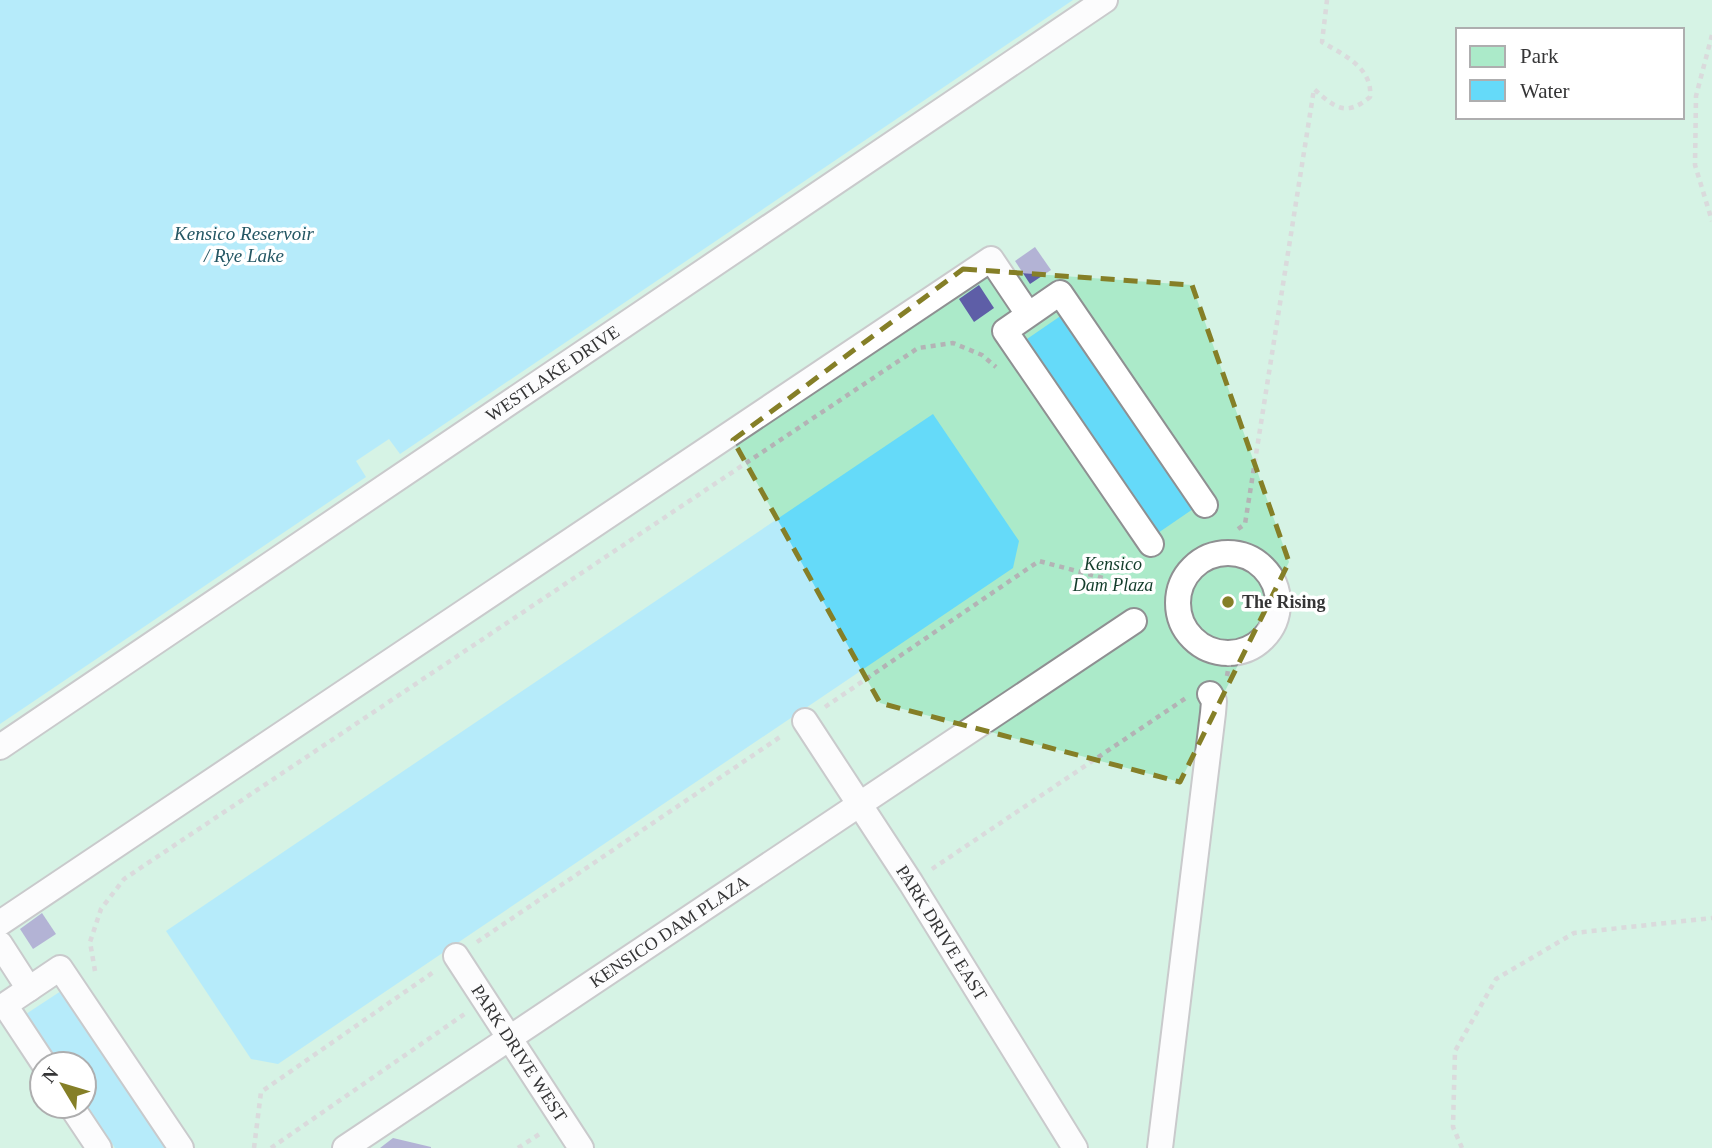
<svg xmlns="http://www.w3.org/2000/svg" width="1712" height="1148" viewBox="0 0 1712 1148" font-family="Georgia,serif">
<rect width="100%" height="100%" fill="#fafafc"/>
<!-- green -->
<path fill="#abeac9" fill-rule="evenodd" d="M 942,0 L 1712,0 L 1712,1148 L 0,1148 L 0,631 ZM 1458,30 L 1682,30 L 1682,117 L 1458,117 ZM 42,1064 L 84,1064 L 84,1106 L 42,1106 Z"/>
<!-- water -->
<g fill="#65daf9">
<polygon points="0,0 1073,0 400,454 389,439 356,461 366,477 0,724"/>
<polygon points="1062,315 1193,509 1158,533 1027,339"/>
<polygon points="933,414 1019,541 1013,568 278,1064 251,1059 166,931"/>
<polygon points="61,991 167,1148 115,1148 84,1101 84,1064 59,1064 26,1014"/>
</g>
<!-- building -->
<g fill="#5e5ea7">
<polygon points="1035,247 1051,270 1030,284 1015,261"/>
<polygon points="979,285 994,308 974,322 959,299"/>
<polygon points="42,913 56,934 33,949 20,929"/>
<polygon points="393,1138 431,1147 431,1148 380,1148"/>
</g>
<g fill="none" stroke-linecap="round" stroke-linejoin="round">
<!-- pedestrian casing -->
<g stroke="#8f9092" stroke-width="28">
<g id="pedestrian">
<polyline points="1151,544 1005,331 1060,293 1205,505"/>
<circle cx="1228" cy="603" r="50"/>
<path id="s1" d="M 805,721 L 911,883 L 1075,1148"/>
<path id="s2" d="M 0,747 L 1105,0"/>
<polyline points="0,923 991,259 1028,314"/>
<polyline points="0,944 29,989"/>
<path id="s3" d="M 456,956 L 581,1148"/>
<polyline points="44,1064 5,1005 60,968 181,1148"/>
<polyline points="71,1106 99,1148"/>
<path id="s4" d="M 345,1148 L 1134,621"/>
<polyline points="1160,1148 1213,713 1214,701 1210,694"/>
</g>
</g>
<!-- path -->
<g stroke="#b3b3b5" stroke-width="4.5" stroke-dasharray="5 5" stroke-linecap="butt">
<polyline points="1712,35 1696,96 1695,165 1712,221"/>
<path d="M 1238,529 L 1245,524 L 1314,89 C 1335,108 1346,117 1370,97 C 1373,68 1344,55 1322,42 L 1327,0"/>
<polyline points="1227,676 1231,653"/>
<polyline points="825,707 1039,561 1103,578"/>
<polyline points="932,869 1186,698"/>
<polyline points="477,942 783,735"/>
<polyline points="95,971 90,942 101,909 124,879 918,348 953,343 982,355 996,367"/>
<polyline points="254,1148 261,1092 435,971"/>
<polyline points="271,1148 466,1013"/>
<polyline points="518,1148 541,1133"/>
<polyline points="1462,1148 1453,1127 1455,1051 1496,979 1574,933 1712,918"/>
</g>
<!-- pedestrian -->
<use href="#pedestrian" stroke="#fff" stroke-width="24"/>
</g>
<!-- marked area -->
<path d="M0 0H1712V1148H0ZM 963,269 L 1192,285 L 1289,562 L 1180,782 L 880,703 L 733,440 Z" fill="#fafafc" fill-opacity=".55" fill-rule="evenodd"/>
<path fill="none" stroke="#857f27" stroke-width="5" stroke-dasharray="14 9" stroke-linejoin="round" d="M 963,269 L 1192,285 L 1289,562 L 1180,782 L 880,703 L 733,440 Z"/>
<!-- markers -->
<circle fill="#857f27" stroke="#fff" stroke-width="2.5" cx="1228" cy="602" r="7"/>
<g text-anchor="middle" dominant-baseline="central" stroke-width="7" stroke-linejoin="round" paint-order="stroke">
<!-- street labels -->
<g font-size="18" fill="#353536" stroke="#fff">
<text stroke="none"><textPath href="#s2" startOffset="667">WESTLAKE DRIVE</textPath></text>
<text stroke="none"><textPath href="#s4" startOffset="390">KENSICO DAM PLAZA</textPath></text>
<text stroke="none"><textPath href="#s1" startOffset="252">PARK DRIVE EAST</textPath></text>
<text stroke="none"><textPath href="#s3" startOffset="116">PARK DRIVE WEST</textPath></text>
</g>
<!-- park labels -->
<g font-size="18" font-style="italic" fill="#133d2b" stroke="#fff">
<text x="1113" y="564">Kensico<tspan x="1113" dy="21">Dam Plaza</tspan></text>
</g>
<!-- poi labels -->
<g font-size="18" font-weight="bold" fill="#353536" stroke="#fff" text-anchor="start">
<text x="1242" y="602">The Rising</text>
</g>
<!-- water labels -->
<g font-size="19" font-style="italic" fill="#255764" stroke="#fff">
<text x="244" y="233">Kensico Reservoir<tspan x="244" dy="22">/ Rye Lake</tspan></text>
</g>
</g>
<!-- legend -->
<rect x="1456" y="28" width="228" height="91" fill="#ffffff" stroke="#aeaeaf" stroke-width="2"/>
<rect x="1470" y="46" width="35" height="21" fill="#abeac9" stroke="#aeaeaf" stroke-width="2"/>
<text x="1520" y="63" font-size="21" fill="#353536">Park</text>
<rect x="1470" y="80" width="35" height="21" fill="#65daf9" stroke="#aeaeaf" stroke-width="2"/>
<text x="1520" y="98" font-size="21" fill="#353536">Water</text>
<!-- north arrow -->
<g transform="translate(63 1085) rotate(308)"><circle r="33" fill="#ffffff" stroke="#aeaeaf" stroke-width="2"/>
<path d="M0-5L12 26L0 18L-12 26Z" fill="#857f27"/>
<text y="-10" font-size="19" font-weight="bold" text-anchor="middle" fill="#353536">N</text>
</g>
</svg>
